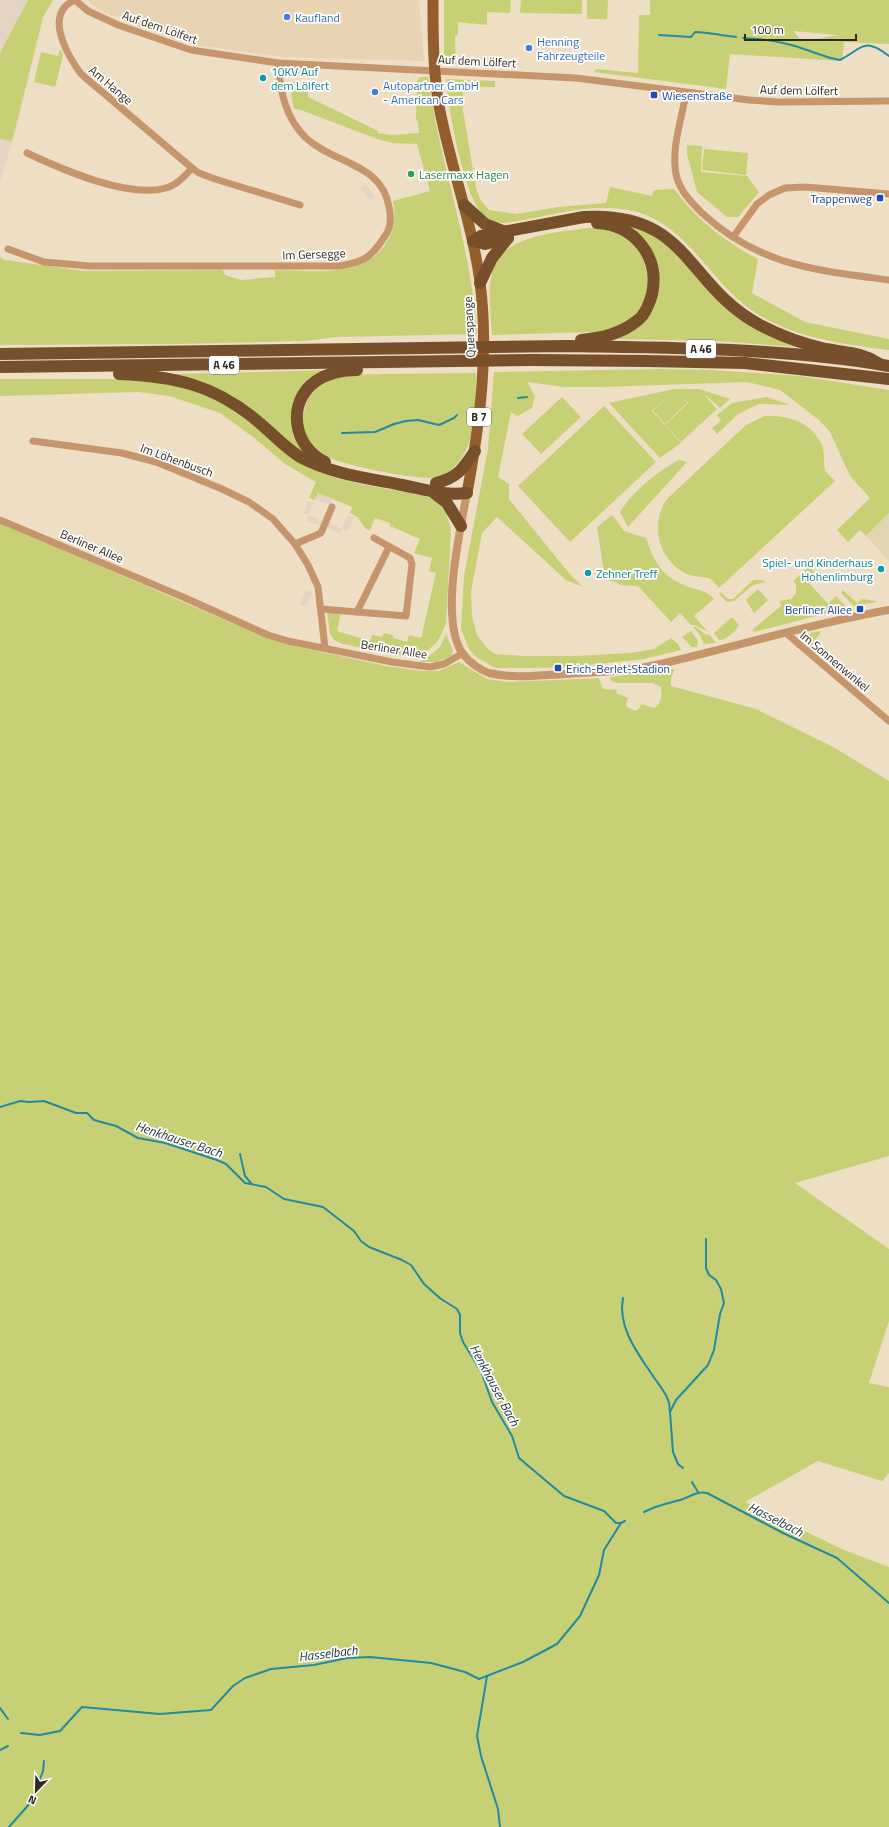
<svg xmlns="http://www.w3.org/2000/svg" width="889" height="1827" viewBox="0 0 889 1827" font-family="'Titillium Web',sans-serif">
<rect width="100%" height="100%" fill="#eedec4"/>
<!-- built -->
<polygon fill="#e8d3b3" points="88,0 419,0 424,61 284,57 194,45 156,33 104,12 91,4"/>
<!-- industrial -->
<g fill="#e5d3c3">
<polygon points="0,0 53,0 43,17 16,130 0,182"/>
<polygon points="366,185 376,198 371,201 360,188"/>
<polygon points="318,493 333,500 330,505 315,499"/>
<polygon points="308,501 314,503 309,515 323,521 321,526 307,520 309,515 304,513"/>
<polygon points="348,515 354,517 348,531 342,529 340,534 326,528 328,523 342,529"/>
<polygon points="306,590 312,592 306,607 300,605"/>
</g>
<!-- green -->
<g fill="#c8d076" fill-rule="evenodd">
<polygon points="28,0 53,0 43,17 12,141 0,139 0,53"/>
<polygon points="444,0 511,0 510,13 487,12 487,25 458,22 458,35 455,36 456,64 444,63"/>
<polygon points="521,0 582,0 582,14 520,13"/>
<polygon points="587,0 608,0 607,19 587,19"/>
<path d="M 650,0 L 889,0 L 889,44 L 844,42 L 842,61 L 730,54 L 726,89 L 594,72 L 596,69 L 638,73 L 639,15 L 650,15 ZM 794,32 L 794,31 L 838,35 C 824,37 813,41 800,39 Z"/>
<polygon points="60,49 63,55 55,87 34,82 41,52 58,56"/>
<path d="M 420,77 L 428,77 C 439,161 472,247 477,334 L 337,337 L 305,341 L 179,344 L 0,345 L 0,257 L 5,260 L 85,271 L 223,270 L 225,275 L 241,280 L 275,277 L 275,270 C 311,270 361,279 385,245 C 395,231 396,217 393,201 L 430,191 L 417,144 L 393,143 L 377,139 L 301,110 L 294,109 L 291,94 L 295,88 L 308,92 L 308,97 L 378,131 L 378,133 L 392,135 L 419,133 L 418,123 L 416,119 L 417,81 Z"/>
<path d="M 446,79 L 495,81 L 495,87 L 463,87 L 463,110 L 476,188 L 480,199 L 489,210 L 516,214 L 558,207 L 606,203 L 610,187 L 652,196 L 654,190 L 674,189 C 696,219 725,242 758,259 L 752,293 L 805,322 L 889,339 L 889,350 C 843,344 792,338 753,311 C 708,281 686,220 628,210 C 585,202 547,218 505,223 C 498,223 490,222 485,217 C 464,200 448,107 446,79 Z"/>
<polygon points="687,145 702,146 701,172 747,176 759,192 738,217 727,217 697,192 687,154"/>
<polygon points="704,149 748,153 746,175 702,170"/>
<polygon points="607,219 661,236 714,293 810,348 717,341 610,339 644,316 653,259"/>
<path d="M 589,228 C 595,228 602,228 608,229 C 644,236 661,288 635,315 C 624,326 611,329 596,332 L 492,335 C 491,315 487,293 492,273 C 500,235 558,232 589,228 Z"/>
<polygon points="659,369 713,370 800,376 889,390 889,514 866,536 860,530 848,542 837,530 870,498 850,476 830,432 819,420 780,390 747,382 602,387 564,387 527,382 535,396 532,408 518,416 511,412 498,477 509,484 509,499 568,572 583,587 566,580 497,517 482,533 471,592 472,616 477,635 487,648 495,654 525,656 575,656 631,653 654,649 671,638 678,644 681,650 644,659 571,667 531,668 495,668 476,657 469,649 461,629 464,576 488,449 494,372"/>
<polygon points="331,370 295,407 312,458 177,376 177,374"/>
<path d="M 476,373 C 475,404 478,447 451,470 C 446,475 439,477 432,478 C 409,478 334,465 317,451 C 303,439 300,421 306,404 C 310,389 325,380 340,377 C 355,373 372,375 388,374 C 417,374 447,373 476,373 Z"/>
<path d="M 0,379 L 128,379 L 152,381 L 193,390 L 228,406 L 305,466 C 338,483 388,488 425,496 L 433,499 L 445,510 L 451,529 L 446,624 L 438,641 L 425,653 L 410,657 L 343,644 L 334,640 L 330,634 L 327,612 L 341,613 L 337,631 L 370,641 L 372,635 L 382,637 L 384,633 L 393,635 L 393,638 L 407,642 L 409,635 L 421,638 L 436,573 L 429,571 L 432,558 L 414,553 L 420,539 L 390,526 L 390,523 L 375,518 L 370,530 L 366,529 L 359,520 L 359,518 L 350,513 L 352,507 L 318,493 L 314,500 L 309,498 L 316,482 L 285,464 L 253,437 L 220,413 L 169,396 L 139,392 L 0,396 Z"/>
<polygon points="674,389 699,389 730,399 720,408 702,392 717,409 681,442 665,425 688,403 680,396 687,403 665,424 653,411 667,396 652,411 681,443 660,458 609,403"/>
<polygon points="562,397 581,417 541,454 522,434"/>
<polygon points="767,397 791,405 759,404 750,408 737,415 717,434 712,428 721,421 717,415 732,403"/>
<polygon points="604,406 656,462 570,542 518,486"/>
<path d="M 765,416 C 788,415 812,422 822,445 C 825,453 823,462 825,470 C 827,474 832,478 835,481 L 719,588 C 716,585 712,579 708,578 C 698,576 690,577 681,571 C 657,555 650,521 668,498 L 746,425 Z"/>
<path d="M 679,460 L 687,462 L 628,527 L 620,512 C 632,492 659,470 679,460 Z"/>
<path d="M 612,515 L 624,531 L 646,538 C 654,563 663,578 689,587 C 698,590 707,591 714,599 L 694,616 L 708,632 L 695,625 L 691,625 L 680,613 L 671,622 L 638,586 L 620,585 L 616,582 L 610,581 L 610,576 L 604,572 L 597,527 Z"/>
<path d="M 0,523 L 253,632 L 295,646 L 386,666 L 422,671 L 439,671 L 459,662 L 487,679 L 508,682 L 599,678 L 603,689 L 617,690 L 616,693 L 628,698 L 626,704 L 627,707 L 635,711 L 639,709 L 641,704 L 654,708 C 661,704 664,694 660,686 L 652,683 L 617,683 L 611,681 L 610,677 L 674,669 L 671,679 L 671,686 L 756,709 L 835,748 L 889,781 L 889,1156 L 795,1183 L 889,1249 L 889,1321 L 869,1383 L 889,1387 L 889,1473 L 882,1481 L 818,1461 L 745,1502 L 844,1550 L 889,1567 L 889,1827 L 0,1827 Z"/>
<polygon points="809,567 817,575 809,583 828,604 836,596 847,608 754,632 752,630 781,606 780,601 791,599 796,593 796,584 793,581"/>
<polygon points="753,580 763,580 765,582 753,585 734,601 727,602 719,594 721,592 728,599 733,599"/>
<polygon points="758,589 768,600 754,613 746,600"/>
<polygon points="843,590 857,603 862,599 876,601 877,602 854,606 841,593"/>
<path d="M 732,617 L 739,625 C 735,632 727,640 719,640 L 714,633 Z"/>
<polygon points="695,626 705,634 710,635 716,643 704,644 700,635 693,627"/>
<polygon points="691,631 698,641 697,647 692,647 682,637"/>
<polygon points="820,631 820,634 813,642 825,652 822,656 807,642 810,633"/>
<polygon points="446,634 453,651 451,656 437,662 420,662 433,653 440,647"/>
</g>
<!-- sand -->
<polygon fill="#e0d7b2" points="889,513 889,561 866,536"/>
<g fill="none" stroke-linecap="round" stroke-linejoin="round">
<!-- stream -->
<g stroke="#218ba0" stroke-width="2">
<path d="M 659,35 L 691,37 L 695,32 C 709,32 722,36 736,37"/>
<path d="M 743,38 C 763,39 785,42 804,49 C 817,53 827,58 840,60 C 862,49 863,36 889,56"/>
<polyline points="518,398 527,397"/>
<polyline points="342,433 375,432 394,424 406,421 418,420 439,425 454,418 457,415"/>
<polyline points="0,1107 20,1101 29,1102 44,1101 76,1113 87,1113 94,1120 116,1126 138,1138 165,1143 217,1160 226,1164 245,1183 266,1187 284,1199 323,1207 354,1231 361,1241 369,1247 402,1260 411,1265 424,1284 441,1299 457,1309 460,1315 460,1333 463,1342 481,1371 492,1402 512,1436 519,1458 564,1496 604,1511 616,1523 621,1523"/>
<polyline points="240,1154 245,1176 251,1183"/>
<path d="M 623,1298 C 617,1328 639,1355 655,1379 C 660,1386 667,1394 669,1403 C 670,1406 669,1409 670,1412"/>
<polyline points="683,1468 678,1464 673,1452 670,1412 676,1400 708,1365 714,1350 720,1314 724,1303 721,1289 716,1280 709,1275 706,1268 706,1239"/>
<polyline points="692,1482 698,1492"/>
<path d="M 644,1512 C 658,1505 665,1504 680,1500 C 690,1497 696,1491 707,1493 L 783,1533 L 837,1558 L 889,1603"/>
<polyline points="487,1676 477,1736 481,1756 498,1809 500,1827"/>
<polyline points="0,1708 8,1719"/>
<polyline points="21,1733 40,1735 60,1731 82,1707 160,1714 211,1710 233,1686 245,1678 271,1669 314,1665 347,1658 370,1657 431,1663 465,1672 479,1679 523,1662 557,1644 580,1616 599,1575 604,1550 621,1523 625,1521"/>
<polyline points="0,1750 8,1746"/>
<polyline points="9,1827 31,1802 43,1771 44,1761"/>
</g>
<!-- minor -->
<g stroke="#c7956b" stroke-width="7">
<polyline points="75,0 88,11 118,25 191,50 278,63 576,78 749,100 778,102 889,101"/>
<path d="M 686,93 C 682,118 671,148 676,174 C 679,190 691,202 702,213 C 759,266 816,270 889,280"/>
<path d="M 27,153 C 61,169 128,199 166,188 C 177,185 185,176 192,168 L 81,74 C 70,59 50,26 64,8 C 66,5 71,2 74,0"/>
<polyline points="192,168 199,173 215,179 300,205"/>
<polyline points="733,237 757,204 769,195 785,188 805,187 889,194"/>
<path d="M 8,249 L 44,262 L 90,266 L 339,266 C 364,262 371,258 385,236 C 391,228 391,216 389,207 C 382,163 334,164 306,138 C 285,118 280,90 278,63"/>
<polyline points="33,441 122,453 156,462 222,489 249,502 273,519 295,544 308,565 318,587 325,648"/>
<polyline points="0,520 183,597 268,635 288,641 392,662 430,667 444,664 463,653"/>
<polyline points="374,538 410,558 412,564 406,616 357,612 389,547"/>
<polyline points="295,544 321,533 332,507"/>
<polyline points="321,609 357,612"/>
<polyline points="786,633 889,721"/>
</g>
<!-- tertiary -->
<path stroke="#c7956b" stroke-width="8" d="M 467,493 C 460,531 439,621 463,654 C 469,662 480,670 489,673 C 513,679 540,675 565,674 C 590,672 616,672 641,668 C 668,663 694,656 721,649 C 776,635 832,620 889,610"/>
<!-- primary -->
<path stroke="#935e2e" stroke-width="11" d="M 433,0 C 433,35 433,71 439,106 C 450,165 472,222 480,282 C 489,353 480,423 467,493"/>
<!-- motorway -->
<g stroke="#774f2b" stroke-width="12">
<polyline points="464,205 485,224 503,231"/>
<path d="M 473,241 L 481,236 L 584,217 C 690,211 685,285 760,325 C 781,336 803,344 826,349 C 847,353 860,352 878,363"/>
<polyline points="473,241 485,244 508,238"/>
<polyline points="480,283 492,258 508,238"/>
<path d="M 581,340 C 602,338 621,334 638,320 C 645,315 650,302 652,294 C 660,257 635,225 597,223"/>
<path d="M 0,354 L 567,346 C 674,348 783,348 889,366"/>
<polyline points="0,367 533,360 647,361 745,363 889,379"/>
<path d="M 119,374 C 174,376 214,385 256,420 C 271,432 284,447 300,457 C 332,474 367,478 402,485 C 423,489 445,496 467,493"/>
<path d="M 325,462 C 293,447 286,402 316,381 C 328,373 343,370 357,370"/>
<path d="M 436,483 C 457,478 463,469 475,451"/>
<polyline points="433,492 447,503 461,526"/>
</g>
</g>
<!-- markers -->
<g fill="#3f7fe0" stroke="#fff" stroke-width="1.5">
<circle cx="287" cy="17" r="4"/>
<circle cx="529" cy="48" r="4"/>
<circle cx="375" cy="92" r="4"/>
</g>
<g fill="#0f9aa8" stroke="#fff" stroke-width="1.5">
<circle cx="263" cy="78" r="4"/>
<circle cx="881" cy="569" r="4"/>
<circle cx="588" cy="573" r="4"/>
</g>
<g fill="#1a4fb4" stroke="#fff" stroke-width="1.5">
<rect x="650" y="91" width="8" height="8" rx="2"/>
<rect x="876" y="194" width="8" height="8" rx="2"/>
<rect x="856" y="605" width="8" height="8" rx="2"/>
<rect x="554" y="664" width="8" height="8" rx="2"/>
</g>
<circle fill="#2e9e5b" stroke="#fff" stroke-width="1.5" cx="411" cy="174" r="4"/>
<g text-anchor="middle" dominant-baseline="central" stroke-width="3.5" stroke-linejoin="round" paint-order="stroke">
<!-- shield labels -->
<g fill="#fff" stroke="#6d6862" stroke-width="1">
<rect x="686" y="340" width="30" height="18" rx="3"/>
<rect x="209" y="356" width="30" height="18" rx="3"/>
<rect x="467" y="408" width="24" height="18" rx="3"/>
</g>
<g font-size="11" font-weight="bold" fill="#2e281e">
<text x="701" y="349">A 46</text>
<text x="224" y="365">A 46</text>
<text x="479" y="417">B 7</text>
</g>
<!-- shop labels -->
<g font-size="12" fill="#366cbe" stroke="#fff" text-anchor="start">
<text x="295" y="17">Kaufland</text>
<text x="537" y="41">Henning<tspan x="537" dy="14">Fahrzeugteile</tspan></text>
<text x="383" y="85">Autopartner GmbH<tspan x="383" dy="14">- American Cars</tspan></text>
</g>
<!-- street labels -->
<g font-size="12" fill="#2e281e" stroke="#fff">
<text transform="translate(160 27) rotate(19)">Auf dem Lölfert</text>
<text transform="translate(477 61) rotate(3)">Auf dem Lölfert</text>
<text transform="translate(111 85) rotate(40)">Am Hange</text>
<text transform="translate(799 90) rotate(1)">Auf dem Lölfert</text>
<text transform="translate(314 254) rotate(-2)">Im Gersegge</text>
<text transform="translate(469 327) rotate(-93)">Querspange</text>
<text transform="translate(177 460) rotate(20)">Im Löhenbusch</text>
<text transform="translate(92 546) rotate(23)">Berliner Allee</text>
<text transform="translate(394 649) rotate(9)">Berliner Allee</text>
<text transform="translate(835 661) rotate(40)">Im Sonnenwinkel</text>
</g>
<!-- culture labels -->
<g font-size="12" fill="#0d838f" stroke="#fff" text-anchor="start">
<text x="271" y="71">10KV Auf<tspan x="271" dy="14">dem Lölfert</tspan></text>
<text x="873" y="562" text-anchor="end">Spiel- und Kinderhaus<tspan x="873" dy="14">Hohenlimburg</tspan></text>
<text x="596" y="573">Zehner Treff</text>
</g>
<!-- transit labels -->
<g font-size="12" fill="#164399" stroke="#fff" text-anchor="start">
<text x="662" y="95">Wiesenstraße</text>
<text x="872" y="198" text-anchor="end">Trappenweg</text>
<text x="852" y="609" text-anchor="end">Berliner Allee</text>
<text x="566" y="668">Erich-Berlet-Stadion</text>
</g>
<!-- leisure labels -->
<g font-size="12" fill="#27864d" stroke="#fff" text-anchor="start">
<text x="419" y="174">Lasermaxx Hagen</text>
</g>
<!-- water labels -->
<g font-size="13" font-style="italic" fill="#20363d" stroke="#fff">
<text transform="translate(179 1139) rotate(18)">Henkhauser Bach</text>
<text transform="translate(495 1385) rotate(62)">Henkhauser Bach</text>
<text transform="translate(776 1519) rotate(27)">Hasselbach</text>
<text transform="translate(328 1653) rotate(-7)">Hasselbach</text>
</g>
</g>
<!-- north arrow -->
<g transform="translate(36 1791) rotate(203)" stroke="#ffffff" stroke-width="3" paint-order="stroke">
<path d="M0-3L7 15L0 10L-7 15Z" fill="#2e281e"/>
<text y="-6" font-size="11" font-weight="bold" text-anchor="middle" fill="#2e281e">N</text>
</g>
<!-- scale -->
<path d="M745 34v6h111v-6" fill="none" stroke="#2e281e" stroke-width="2"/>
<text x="751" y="34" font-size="12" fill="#2e281e" stroke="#ffffff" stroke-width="3" paint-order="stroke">100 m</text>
</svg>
